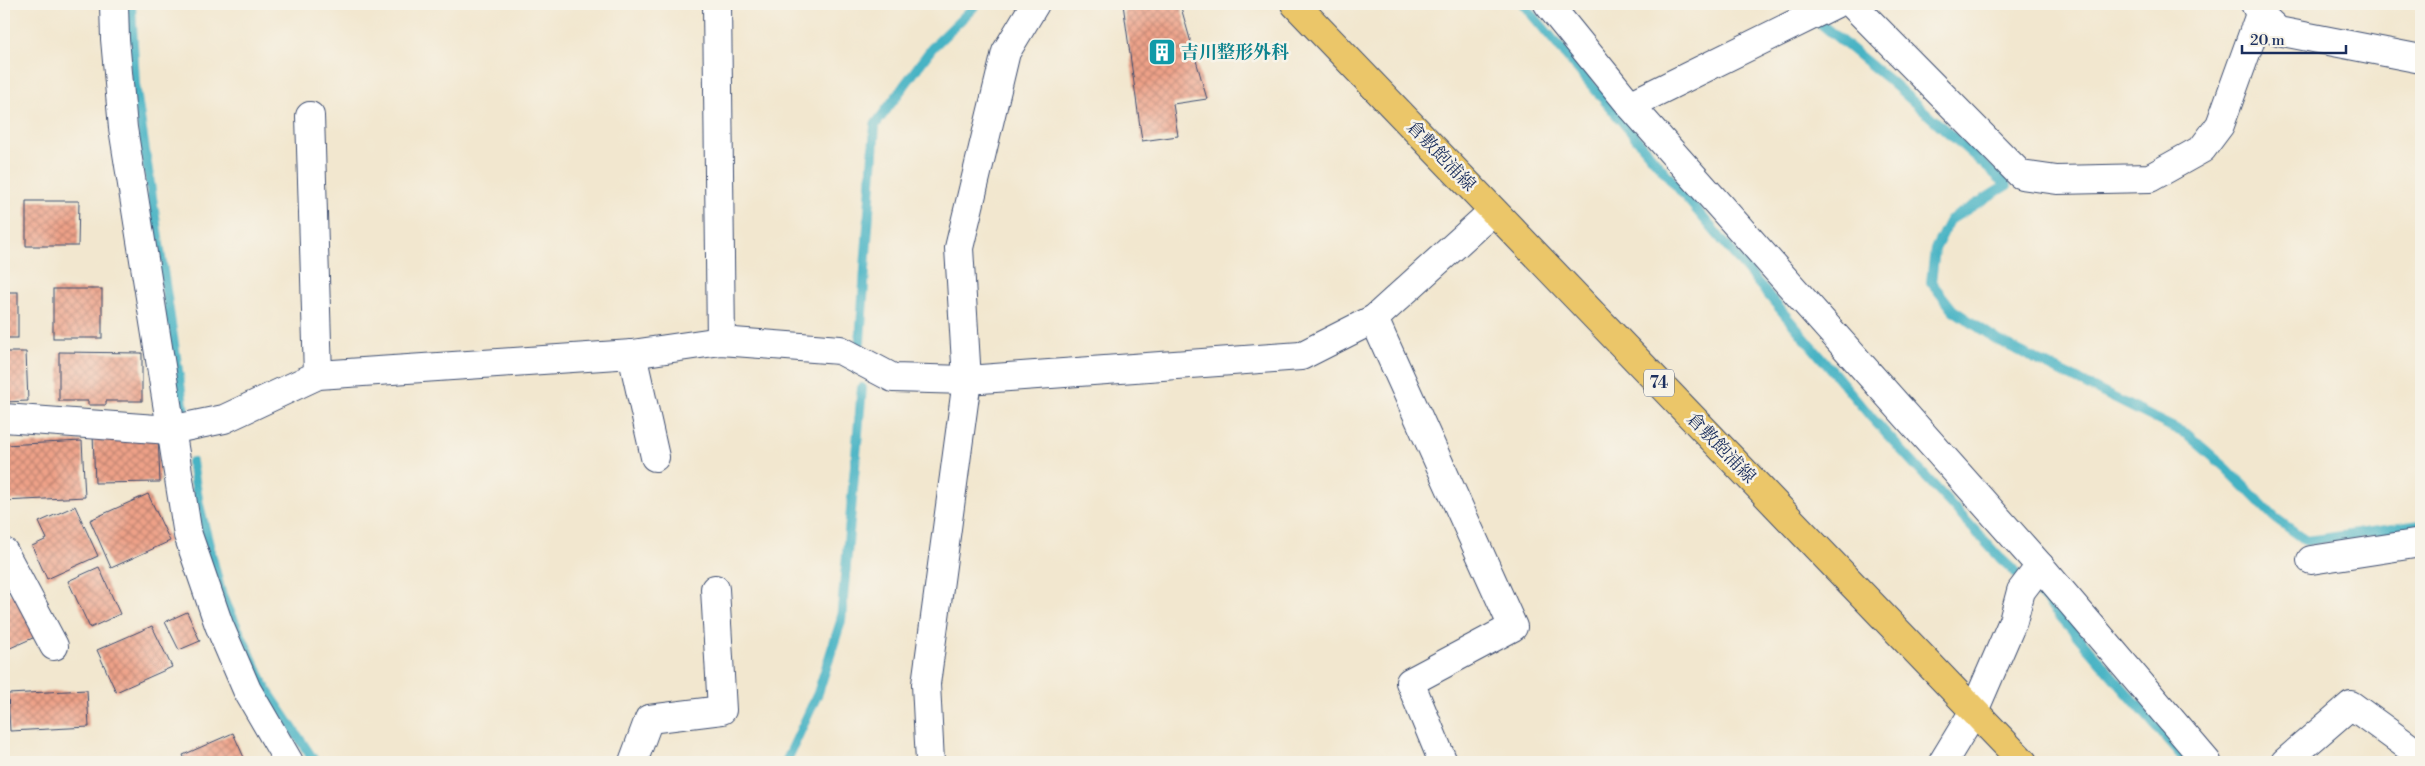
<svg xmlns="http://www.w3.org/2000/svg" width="2425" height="766" viewBox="0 0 2425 766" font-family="'Libre Bodoni','Noto Serif JP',serif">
<defs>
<pattern id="building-cross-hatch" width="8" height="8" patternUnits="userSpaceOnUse" patternTransform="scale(1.25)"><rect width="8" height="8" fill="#eea188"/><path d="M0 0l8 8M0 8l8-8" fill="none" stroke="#c08472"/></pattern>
</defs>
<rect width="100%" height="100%" fill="#f7f3e8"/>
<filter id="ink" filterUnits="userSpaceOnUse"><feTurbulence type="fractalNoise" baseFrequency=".02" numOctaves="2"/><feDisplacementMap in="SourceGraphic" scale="10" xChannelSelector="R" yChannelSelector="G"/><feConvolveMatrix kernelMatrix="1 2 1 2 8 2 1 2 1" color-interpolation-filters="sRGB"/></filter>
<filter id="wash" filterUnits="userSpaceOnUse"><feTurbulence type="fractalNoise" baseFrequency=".0096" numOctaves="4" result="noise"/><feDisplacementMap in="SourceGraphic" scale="20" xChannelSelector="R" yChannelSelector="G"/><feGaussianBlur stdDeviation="1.12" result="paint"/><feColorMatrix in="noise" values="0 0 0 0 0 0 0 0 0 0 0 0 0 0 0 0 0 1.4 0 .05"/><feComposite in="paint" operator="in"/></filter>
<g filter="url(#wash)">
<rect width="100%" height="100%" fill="#f2e7cf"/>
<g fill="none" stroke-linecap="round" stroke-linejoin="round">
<!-- stream -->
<g stroke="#47b3c4" stroke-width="10">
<polyline points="131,4 135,84 185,417"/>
<polyline points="1523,4 1872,418 2000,558 2046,600 2187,762"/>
<polyline points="1813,22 1816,20 1889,80 2007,185 1950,220 1935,249 1931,282 1953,310 1999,341 2188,435 2226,468 2274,517 2307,541 2421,525"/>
<polyline points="860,342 875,125 932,48 977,4"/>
<polyline points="192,462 199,505 221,593 266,689 315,762"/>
<polyline points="786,762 818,693 841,621 862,388"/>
</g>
</g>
<g id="blocks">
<!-- building -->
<g fill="url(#building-cross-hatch)">
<polygon points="1123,4 1180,4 1207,99 1173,104 1178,136 1142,141"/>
<polygon points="26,201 79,201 78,246 26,246"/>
<rect x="53" y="289" width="49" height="49"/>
<rect x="4" y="292" width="14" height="46"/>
<polygon points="4,352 26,352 28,401 4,402"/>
<polygon points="59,352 142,353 142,401 106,401 106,405 88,405 88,401 59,401"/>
<polygon points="158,433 160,482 95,483 93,435"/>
<polygon points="82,441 85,497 4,501 4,445"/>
<polygon points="148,494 170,541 111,568 90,520"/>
<polygon points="75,506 98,556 47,579 32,546 47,539 39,522"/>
<polygon points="99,567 120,614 90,628 68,581"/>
<polygon points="15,592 35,637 8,649 4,639 4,597"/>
<polygon points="187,612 200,641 179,650 165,622"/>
<polygon points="152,626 172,667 116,692 97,650"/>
<polygon points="87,690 89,727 10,731 8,694"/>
<polygon points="233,733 246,762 186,762 183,755"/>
</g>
</g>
</g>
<g filter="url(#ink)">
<use href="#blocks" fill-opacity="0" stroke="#3b4b6f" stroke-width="1"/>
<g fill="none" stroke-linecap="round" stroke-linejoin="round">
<!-- street casing -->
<g stroke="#3b4b6f" stroke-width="30">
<g id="street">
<polyline points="114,4 115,39 123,128 188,535 219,625 247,690 289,762"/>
<polyline points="717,4 721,341"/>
<polyline points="1548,4 1630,105 2040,566 2207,762"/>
<polyline points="1852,4 2021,175 2057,180 2150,178 2202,149 2220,125 2260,14"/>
<polyline points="2255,4 2260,14 2278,31 2421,59"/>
<polyline points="1630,105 1835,4"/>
<polyline points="310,116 318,375"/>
<polyline points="1374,319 1513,627 1410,682 1443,762"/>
<polyline points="632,354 655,457"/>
<polyline points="4,418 170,430 224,419 318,375 632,354 721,341 840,350 893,378 967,380 1301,356 1374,319 1493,211"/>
<polyline points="4,552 54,646"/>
<polyline points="2311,560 2421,543"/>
<polyline points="633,762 649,719 722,710 715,589"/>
<polyline points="930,762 926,684 967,380 959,248 1006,52 1035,4"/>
<polyline points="1943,762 1974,711 2013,621 2021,591 2040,566"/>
<polyline points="2285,762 2351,705 2421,756"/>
</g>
</g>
<!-- primary casing -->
<g stroke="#3b4b6f" stroke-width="30">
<polyline id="primary" points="1295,4 2023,762"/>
</g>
<!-- street -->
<use href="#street" stroke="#fff" stroke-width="28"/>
<!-- primary -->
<use href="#primary" stroke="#ebc669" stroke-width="28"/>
</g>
</g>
<!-- icons -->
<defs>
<g id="building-square" transform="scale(1.4375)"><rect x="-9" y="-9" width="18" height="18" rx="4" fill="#0f9aa8" stroke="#f7f3e8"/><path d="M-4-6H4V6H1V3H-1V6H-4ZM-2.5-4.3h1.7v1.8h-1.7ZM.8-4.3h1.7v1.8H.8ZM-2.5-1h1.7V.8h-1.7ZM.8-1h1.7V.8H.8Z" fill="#fff"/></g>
</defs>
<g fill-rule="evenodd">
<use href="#building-square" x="1162" y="52"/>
</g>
<g text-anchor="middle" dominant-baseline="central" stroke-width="5" stroke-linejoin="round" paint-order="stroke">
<!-- shield labels -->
<rect fill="#f7f3e8" stroke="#5d6a87" stroke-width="1" x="1644" y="369.5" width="30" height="27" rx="4"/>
<g font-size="16" font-weight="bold" fill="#1b2f5e">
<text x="1659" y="383">74</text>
</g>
<!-- culture labels -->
<g font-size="18" font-weight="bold" fill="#0d838f" stroke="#f7f3e8" text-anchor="start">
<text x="1181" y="52">吉川整形外科</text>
</g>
<!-- street labels -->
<g font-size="18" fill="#1b2f5e" stroke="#f7f3e8">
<text transform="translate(1441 156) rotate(46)">倉敷飽浦線</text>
<text transform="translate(1721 448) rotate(46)">倉敷飽浦線</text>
</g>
</g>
<!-- margin -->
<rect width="2425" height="766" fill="none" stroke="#f7f3e8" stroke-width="20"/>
<!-- scale -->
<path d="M2242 45v8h104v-8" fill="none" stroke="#1b2f5e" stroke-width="2.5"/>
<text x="2250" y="45" font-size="15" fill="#1b2f5e" stroke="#f7f3e8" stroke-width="4" paint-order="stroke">20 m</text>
</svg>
